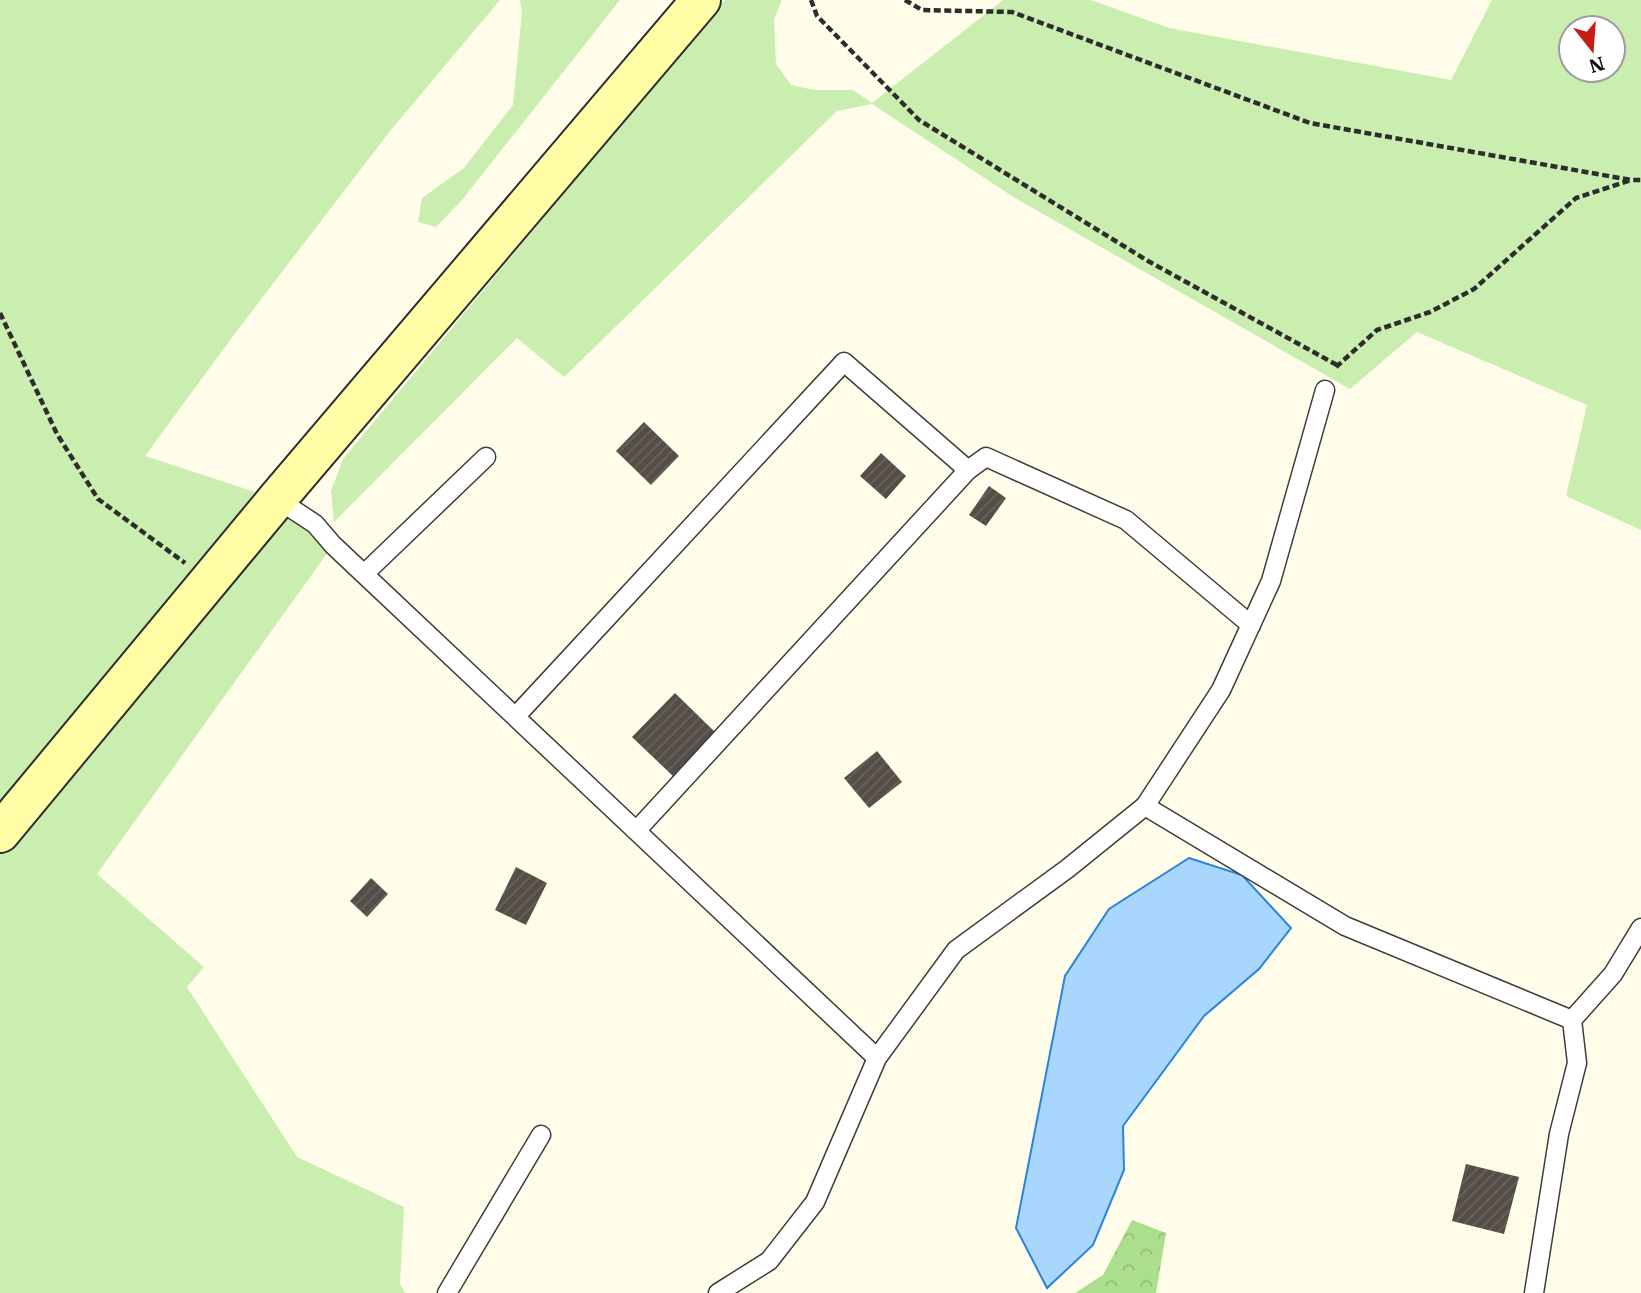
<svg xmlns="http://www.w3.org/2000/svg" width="1641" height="1293" viewBox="0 0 1641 1293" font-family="'IBM Plex Serif',serif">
<defs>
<pattern id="forest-crowns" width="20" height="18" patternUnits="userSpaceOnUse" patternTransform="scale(1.75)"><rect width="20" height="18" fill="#abdf8d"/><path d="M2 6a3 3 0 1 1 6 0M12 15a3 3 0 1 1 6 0" fill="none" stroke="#92be78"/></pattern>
<pattern id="building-hatch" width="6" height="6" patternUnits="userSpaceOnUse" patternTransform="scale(1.75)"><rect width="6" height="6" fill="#554d47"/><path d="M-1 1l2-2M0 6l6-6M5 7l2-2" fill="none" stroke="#68625d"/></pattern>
</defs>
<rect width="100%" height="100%" fill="#fffdea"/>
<!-- grass -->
<g fill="#caedb0" fill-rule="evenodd">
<polygon points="0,0 500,0 390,131 236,332 145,456 277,499 333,545 97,874 204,967 187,987 297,1157 404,1207 400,1284 405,1293 0,1293"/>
<polygon points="520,0 620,0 462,200 436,227 418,222 422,198 464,168 513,105 522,12"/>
<path d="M 725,0 L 782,0 L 774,19 L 776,64 L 791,85 L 814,90 L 853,90 L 872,103 L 1003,0 L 1091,0 L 1169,28 L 1451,80 L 1492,0 L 1641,0 L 1641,530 L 1566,496 L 1587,405 L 1417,332 L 1350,389 L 1015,198 L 872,104 L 837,111 L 564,377 L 517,338 L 334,522 L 331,491 L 343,459 ZM 1571,28 L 1613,28 L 1613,70 L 1571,70 Z"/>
</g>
<!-- forest -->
<polygon fill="url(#forest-crowns)" points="1132,1220 1166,1233 1156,1293 1075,1293 1103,1275"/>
<!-- water -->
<polygon fill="#a8d6fc" stroke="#2984da" stroke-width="2" points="1189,858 1242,875 1291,928 1259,969 1204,1016 1123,1126 1124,1170 1093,1245 1047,1288 1016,1228 1065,976 1109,909"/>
<!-- building -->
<g fill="url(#building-hatch)">
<polygon points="644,422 679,456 651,485 616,451"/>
<polygon points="881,453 906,476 886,499 860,476"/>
<polygon points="989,486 1006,498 986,526 969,515"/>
<polygon points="675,693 717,734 675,778 632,737"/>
<polygon points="877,751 902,782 869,808 844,778"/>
<polygon points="516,867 547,883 526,925 495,910"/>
<polygon points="371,878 388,894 367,917 350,901"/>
<polygon points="1466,1164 1519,1177 1504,1234 1452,1221"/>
</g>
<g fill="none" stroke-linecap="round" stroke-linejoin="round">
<!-- lane casing -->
<g stroke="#3e3e3e" stroke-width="21">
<g id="lane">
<polyline points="277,499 315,524 333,545 877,1058"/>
<polyline points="364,574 486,457"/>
<polyline points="516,716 844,362 968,470 986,457 1126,520 1251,625"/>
<polyline points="1145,806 1345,926 1572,1020 1577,1063 1559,1134 1534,1293"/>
<polyline points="637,830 968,470"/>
<polyline points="1572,1020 1613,974 1641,928"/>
<polyline points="447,1293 541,1135"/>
<polyline points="718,1293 769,1261 815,1202 877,1058 956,950 1067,869 1145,806 1221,690 1271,581 1325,390"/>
</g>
</g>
<!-- secondary casing -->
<g stroke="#2d2d2d" stroke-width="42">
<polyline id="secondary" points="0,833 277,499 701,0"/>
</g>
<!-- path -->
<g stroke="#2d2d2d" stroke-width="4.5" stroke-dasharray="7 3.5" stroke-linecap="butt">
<polyline points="811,0 817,16 919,120 1148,261 1337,365"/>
<polyline points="905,0 922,10 1012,12 1310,123 1631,180 1641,180"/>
<polyline points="0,313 57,434 98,499 185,563"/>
<polyline points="1336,367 1377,330 1430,312 1474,289 1576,198 1631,180"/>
</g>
<!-- lane -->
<use href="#lane" stroke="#fff" stroke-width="18"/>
<!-- secondary -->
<use href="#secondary" stroke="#fffda5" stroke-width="38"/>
</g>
<!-- north arrow -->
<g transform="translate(1592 49) rotate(163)"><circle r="33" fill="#ffffff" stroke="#9d9d9d" stroke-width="2"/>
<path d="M0-5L12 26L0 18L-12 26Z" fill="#c81d17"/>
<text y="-10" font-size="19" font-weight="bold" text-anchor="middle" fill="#0b0b0b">N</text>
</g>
</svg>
